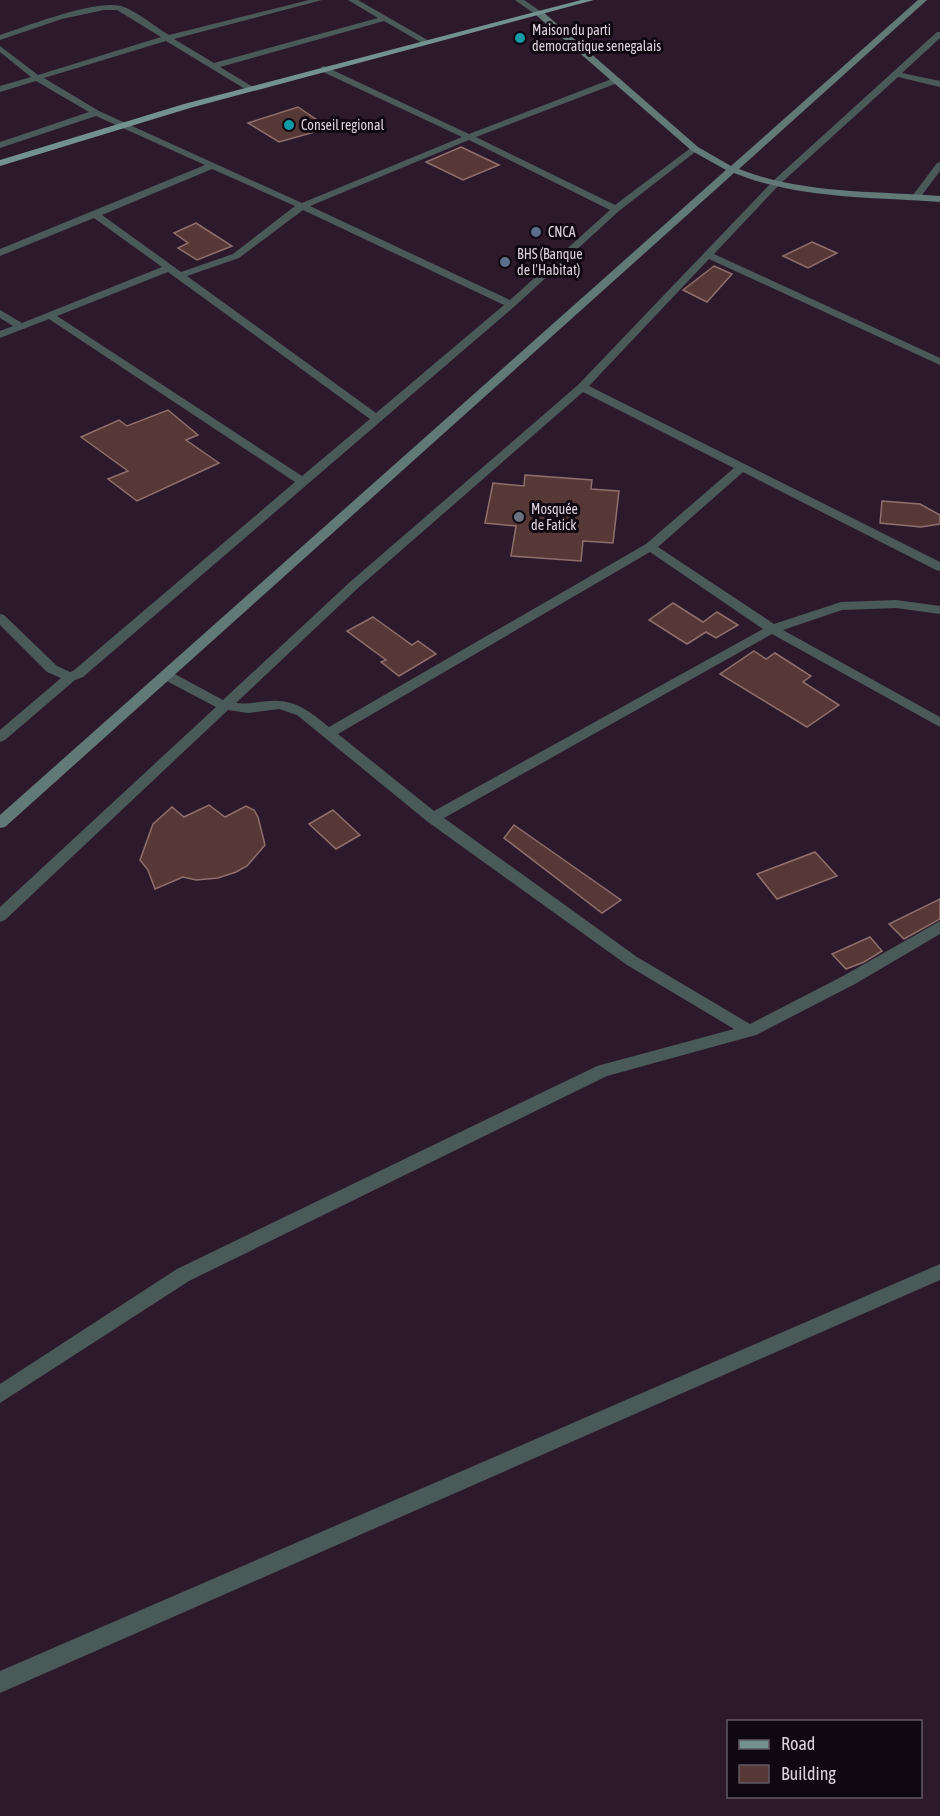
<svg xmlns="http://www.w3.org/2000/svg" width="940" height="1816" viewBox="0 0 940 1816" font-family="'Asap Condensed',sans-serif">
<rect width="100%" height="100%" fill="#2c1a2c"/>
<!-- building -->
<g fill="#563936" stroke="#906f6c" stroke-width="1.5">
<polygon points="298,107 329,128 279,142 248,123"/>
<polygon points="461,147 499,165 463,180 426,162"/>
<polygon points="196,223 232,246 197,260 178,248 188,243 174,233"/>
<polygon points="812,242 837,253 808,268 783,256"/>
<polygon points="714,266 732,274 707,302 683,290"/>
<polygon points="168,410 198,435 186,440 219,463 137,501 108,479 128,471 81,437 119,420 127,426"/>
<polygon points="525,475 592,480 591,489 619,491 613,543 583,541 581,561 511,556 516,526 485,523 493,483 524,486"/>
<polygon points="882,501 920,504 940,515 940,524 921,527 880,523"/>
<polygon points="673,603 703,622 717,612 738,625 716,638 706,632 687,644 649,620"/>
<polygon points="373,617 412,645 418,641 436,654 399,676 381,662 386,660 347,631"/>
<polygon points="754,651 766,659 775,653 811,676 803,682 839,705 807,727 720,674"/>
<polygon points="209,805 225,817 246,806 254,810 258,817 265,845 247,866 236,872 218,878 196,880 183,877 155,889 148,870 140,860 153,824 172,807 184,817"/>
<polygon points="333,810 360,835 336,849 309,824"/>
<polygon points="514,825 621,900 602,913 504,838"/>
<polygon points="815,852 837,876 777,899 757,874"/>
<polygon points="940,899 940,919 904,939 889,924"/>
<polygon points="870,937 882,951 864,962 846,969 832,954"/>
</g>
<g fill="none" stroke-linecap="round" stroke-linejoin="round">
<!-- street -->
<g fill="#4a5a58" fill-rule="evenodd">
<path d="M 309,0 L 322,0 L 174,39 L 214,63 L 378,18 L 348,0 L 358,0 L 431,42 L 424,44 L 384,21 L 220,67 L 253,87 L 254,89 L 250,92 L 166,41 L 44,78 L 99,111 L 302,203 L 462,137 L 321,71 L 321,67 L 324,66 L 469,134 L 614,78 L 620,78 L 620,82 L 476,137 L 615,205 L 692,147 L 699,149 L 619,211 L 515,306 L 83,677 L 75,680 L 5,740 L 0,742 L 0,730 L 61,678 L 47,672 L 0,625 L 0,614 L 4,615 L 57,666 L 70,672 L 73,671 L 295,482 L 49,319 L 0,338 L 0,331 L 13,326 L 0,318 L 0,310 L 22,323 L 162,267 L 94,218 L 0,256 L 0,249 L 205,165 L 96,116 L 0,148 L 0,142 L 89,112 L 36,81 L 0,92 L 0,86 L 31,77 L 0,52 L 0,46 L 38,75 L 161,37 L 117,10 L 104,10 L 62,19 L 0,40 L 0,35 C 28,26 93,0 121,6 C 137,11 154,26 169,35 ZM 469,140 L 610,210 L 510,300 L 310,206 ZM 212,169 L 295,206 L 233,254 L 181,272 L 102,215 ZM 303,210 L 504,305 L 376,413 L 187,276 L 239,258 ZM 168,272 L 370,419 L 302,476 L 57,316 Z"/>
<polygon points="515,0 524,0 543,13 536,15"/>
<path d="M 937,32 L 940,32 L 940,38 L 902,73 L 940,81 L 940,87 L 898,77 L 780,184 L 714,254 L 940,358 L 940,365 L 709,259 L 589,386 L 940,562 L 940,571 L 936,570 L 743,472 L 658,547 L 774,624 L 841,602 L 896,600 L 940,606 L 940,614 L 896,608 L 842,610 L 783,630 L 940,717 L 940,727 L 772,634 L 444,818 L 637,957 L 750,1024 L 843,976 L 940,921 L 940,934 L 855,984 L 756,1035 L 607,1076 L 189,1281 L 0,1403 L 0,1384 L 177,1269 L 597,1066 L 734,1029 L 627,965 L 428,822 L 297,715 L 279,709 L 248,713 L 228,710 L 5,920 L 0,922 L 0,907 L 216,707 L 161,678 L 159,675 L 161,672 L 171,672 L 223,700 L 350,582 L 578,385 L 774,180 ZM 583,392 L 734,468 L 646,544 L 329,727 C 314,715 299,702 279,701 C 264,700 251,705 236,703 L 358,588 ZM 650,552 L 763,629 L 434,811 L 338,734 Z"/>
<polygon points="940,162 940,171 919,199 913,199 913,195 937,163"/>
<polygon points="940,1264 940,1280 0,1693 0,1671"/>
</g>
<!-- secondary -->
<path fill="#617a77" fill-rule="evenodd" d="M 918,0 L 927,0 L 739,169 C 802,194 874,191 940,196 L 940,202 C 872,197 798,199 734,173 L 5,827 L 0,828 L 0,815 L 726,170 L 692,151 L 536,15 L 536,11 L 542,11 L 698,147 L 731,166 Z"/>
<!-- primary -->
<polygon fill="#72928f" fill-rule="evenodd" points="581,0 594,0 190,108 0,166 0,160 184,104"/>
</g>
<!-- markers -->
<g fill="#0f9aa8" stroke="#0f0810" stroke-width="2">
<circle cx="520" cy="38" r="6"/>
<circle cx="289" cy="125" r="6"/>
</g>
<g fill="#5c6f8a" stroke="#0f0810" stroke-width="2">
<circle cx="536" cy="232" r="6"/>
<circle cx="505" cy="262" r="6"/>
</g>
<circle fill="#6b7280" stroke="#0f0810" stroke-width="2" cx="519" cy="517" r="6"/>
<g text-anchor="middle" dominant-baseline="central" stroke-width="6" stroke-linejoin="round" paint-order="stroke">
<!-- far-poi labels -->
<g font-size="14" fill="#ddd1dd" stroke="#0f0810" text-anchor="start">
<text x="532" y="30">Maison du parti<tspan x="532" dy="16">democratique senegalais</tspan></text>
<text x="301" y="125">Conseil regional</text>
<text x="548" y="232">CNCA</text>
<text x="517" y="254">BHS (Banque<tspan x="517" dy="16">de l'Habitat)</tspan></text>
<text x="531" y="509">Mosquée<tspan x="531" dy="16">de Fatick</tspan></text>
</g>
</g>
<!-- legend -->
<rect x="727" y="1720" width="195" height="78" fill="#0f0810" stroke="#615862" stroke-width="1.5"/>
<rect x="739" y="1740" width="30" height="9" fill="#72928f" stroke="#615862" stroke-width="1.5"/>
<text x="781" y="1750" font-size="18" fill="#ddd1dd">Road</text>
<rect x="739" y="1765" width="30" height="18" fill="#563936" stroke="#615862" stroke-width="1.5"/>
<text x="781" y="1780" font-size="18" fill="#ddd1dd">Building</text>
</svg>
